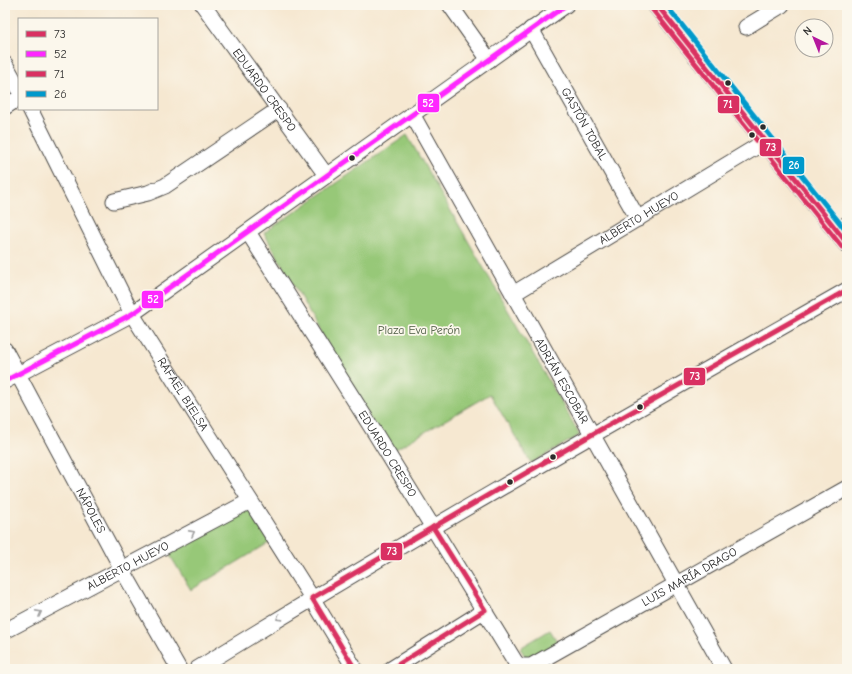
<svg xmlns="http://www.w3.org/2000/svg" width="852" height="674" viewBox="0 0 852 674" font-family="'Comic Neue',sans-serif">
<rect width="100%" height="100%" fill="#fbf7ec"/>
<filter id="ink" filterUnits="userSpaceOnUse"><feTurbulence type="fractalNoise" baseFrequency=".025" numOctaves="2"/><feDisplacementMap in="SourceGraphic" scale="8" xChannelSelector="R" yChannelSelector="G"/><feConvolveMatrix kernelMatrix="1 2 1 2 8 2 1 2 1" color-interpolation-filters="sRGB"/></filter>
<filter id="wash" filterUnits="userSpaceOnUse"><feTurbulence type="fractalNoise" baseFrequency=".012" numOctaves="4" result="noise"/><feDisplacementMap in="SourceGraphic" scale="16" xChannelSelector="R" yChannelSelector="G"/><feGaussianBlur stdDeviation="0.9" result="paint"/><feColorMatrix in="noise" values="0 0 0 0 0 0 0 0 0 0 0 0 0 0 0 0 0 1.4 0 .05"/><feComposite in="paint" operator="in"/></filter>
<g filter="url(#wash)">
<rect width="100%" height="100%" fill="#f6e8d1"/>
<!-- green -->
<g fill="#97c878" stroke="#617a52">
<polygon points="407,135 580,435 531,463 490,394 389,453 264,233"/>
<polygon points="250,501 272,541 191,590 168,552"/>
<polygon points="550,630 560,646 529,663 520,648"/>
</g>
</g>
<g filter="url(#ink)">
<g fill="none" stroke-linecap="round" stroke-linejoin="round">
<!-- minor casing -->
<g stroke="#494744" stroke-width="17">
<g id="minor">
<path id="s1" d="M 203,5 L 326,175"/>
<polyline points="450,5 489,60"/>
<polyline points="746,27 782,5"/>
<path id="s2" d="M 531,29 L 638,219"/>
<polyline points="5,64 19,89"/>
<polyline points="5,107 19,98"/>
<path id="s3" d="M 30,109 L 132,314 L 312,598 L 355,669"/>
<path id="s4" d="M 412,114 L 724,669"/>
<polyline points="114,201 148,193 165,186 279,109"/>
<polyline points="837,231 847,224"/>
<path id="s5" d="M 248,232 L 375,433 L 516,663 L 522,666 L 531,666 L 847,488"/>
<path id="s6" d="M 513,294 L 766,141"/>
<path id="s7" d="M 5,350 L 122,569 L 179,669"/>
<polyline points="5,381 132,314 566,5"/>
<path id="s8" d="M 5,631 L 250,501"/>
<path d="M 197,669 C 411,537 629,414 847,290"/>
<polyline points="391,669 485,610"/>
</g>
</g>
<!-- major casing -->
<g stroke="#494744" stroke-width="21">
<polyline id="major" points="657,5 847,243"/>
</g>
<!-- minor -->
<use href="#minor" stroke="#fff" stroke-width="15"/>
<!-- major -->
<use href="#major" stroke="#fff" stroke-width="19"/>
<!-- bus-1 casing -->
<g stroke="#fbf7ec" stroke-width="8">
<g id="bus-1">
<polyline points="657,5 847,243"/>
<polyline points="355,669 312,598 591,435 847,290"/>
<polyline points="391,669 485,610 433,527"/>
</g>
</g>
<!-- bus-2 casing -->
<g stroke="#fbf7ec" stroke-width="8">
<polyline id="bus-2" points="5,381 132,314 566,5"/>
</g>
<!-- bus-3 casing -->
<g stroke="#fbf7ec" stroke-width="8">
<polyline id="bus-3" points="652,9 842,247"/>
</g>
<!-- bus-4 casing -->
<g stroke="#fbf7ec" stroke-width="8">
<polyline id="bus-4" points="666,5 847,232"/>
</g>
<!-- bus-1 -->
<use href="#bus-1" stroke="#d93062" stroke-width="5"/>
<!-- bus-2 -->
<use href="#bus-2" stroke="#fe27ff" stroke-width="5"/>
<!-- bus-3 -->
<use href="#bus-3" stroke="#d93062" stroke-width="5"/>
<!-- bus-4 -->
<use href="#bus-4" stroke="#0099cb" stroke-width="5"/>
</g>
<!-- one-way arrows -->
<defs><path id="oneway-chevron" d="M-2-3.5L2.5 0L-2 3.5" fill="none" stroke-width="1.6" stroke-linecap="round" stroke-linejoin="round"/></defs>
<g stroke="#a0a0a0">
<use href="#oneway-chevron" transform="translate(192 533) rotate(-28)"/>
<use href="#oneway-chevron" transform="translate(39 613) rotate(-28)"/>
<use href="#oneway-chevron" transform="translate(279 618) rotate(148)"/>
</g>
</g>
<!-- markers -->
<g fill="#2b2b2b" stroke="#fbf7ec" stroke-width="1.5">
<circle cx="728" cy="83" r="3.5"/>
<circle cx="763" cy="127" r="3.5"/>
<circle cx="752" cy="135" r="3.5"/>
<circle cx="352" cy="158" r="3.5"/>
<circle cx="640" cy="407" r="3.5"/>
<circle cx="553" cy="457" r="3.5"/>
<circle cx="510" cy="482" r="3.5"/>
</g>
<g text-anchor="middle" dominant-baseline="central" stroke-width="3.5" stroke-linejoin="round" paint-order="stroke">
<!-- street labels -->
<g font-size="12" fill="#2b2b2b" stroke="#fbf7ec">
<text stroke="none"><textPath href="#s1" startOffset="105">EDUARDO CRESPO</textPath></text>
<text stroke="none"><textPath href="#s2" startOffset="109">GASTÓN TOBAL</textPath></text>
<text stroke="none"><textPath href="#s6" startOffset="147">ALBERTO HUEYO</textPath></text>
<text stroke="none"><textPath href="#s4" startOffset="306">ADRIÁN ESCOBAR</textPath></text>
<text stroke="none"><textPath href="#s3" startOffset="324">RAFAEL BIELSA</textPath></text>
<text stroke="none"><textPath href="#s5" startOffset="262">EDUARDO CRESPO</textPath></text>
<text stroke="none"><textPath href="#s7" startOffset="182">NÁPOLES</textPath></text>
<text stroke="none"><textPath href="#s8" startOffset="139">ALBERTO HUEYO</textPath></text>
<text stroke="none"><textPath href="#s5" startOffset="705">LUIS MARÍA DRAGO</textPath></text>
</g>
<!-- park labels -->
<g font-size="12" fill="#4b5a42" stroke="#fbf7ec">
<text x="419" y="330">Plaza Eva Perón</text>
</g>
</g>
<g stroke="#fbf7ec" stroke-width="1.5">
<rect x="417" y="93" width="23" height="20" rx="4" fill="#fe27ff"/>
<rect x="717" y="95" width="23" height="19" rx="4" fill="#d93062"/>
<rect x="759" y="138" width="23" height="19" rx="4" fill="#d93062"/>
<rect x="782" y="156" width="23" height="19" rx="4" fill="#0099cb"/>
<rect x="141" y="290" width="23" height="19" rx="4" fill="#fe27ff"/>
<rect x="683" y="367" width="23" height="19" rx="4" fill="#d93062"/>
<rect x="380" y="542" width="23" height="19" rx="4" fill="#d93062"/>
</g>
<g font-size="11" text-anchor="middle" font-weight="bold" fill="#fff">
<text x="428" y="107">52</text>
<text x="728" y="108">71</text>
<text x="771" y="151">73</text>
<text x="794" y="169">26</text>
<text x="153" y="303">52</text>
<text x="695" y="380">73</text>
<text x="392" y="555">73</text>
</g>
<!-- margin -->
<rect width="852" height="674" fill="none" stroke="#fbf7ec" stroke-width="20"/>
<!-- legend -->
<rect x="18" y="18" width="140" height="92" fill="#fbf7ec" stroke="#a8a59f"/>
<rect x="26" y="31" width="20" height="6" fill="#d93062" stroke="#a8a59f"/>
<text x="54" y="38" font-size="12" fill="#2b2b2b">73</text>
<rect x="26" y="51" width="20" height="6" fill="#fe27ff" stroke="#a8a59f"/>
<text x="54" y="58" font-size="12" fill="#2b2b2b">52</text>
<rect x="26" y="71" width="20" height="6" fill="#d93062" stroke="#a8a59f"/>
<text x="54" y="78" font-size="12" fill="#2b2b2b">71</text>
<rect x="26" y="91" width="20" height="6" fill="#0099cb" stroke="#a8a59f"/>
<text x="54" y="98" font-size="12" fill="#2b2b2b">26</text>
<!-- north arrow -->
<g transform="translate(814 38) rotate(317)"><circle r="19" fill="#fbf7ec" stroke="#a8a59f"/>
<path d="M0-3L7 15L0 10L-7 15Z" fill="#b5179e"/>
<text y="-6" font-size="11" font-weight="bold" text-anchor="middle" fill="#2b2b2b">N</text>
</g>
</svg>
